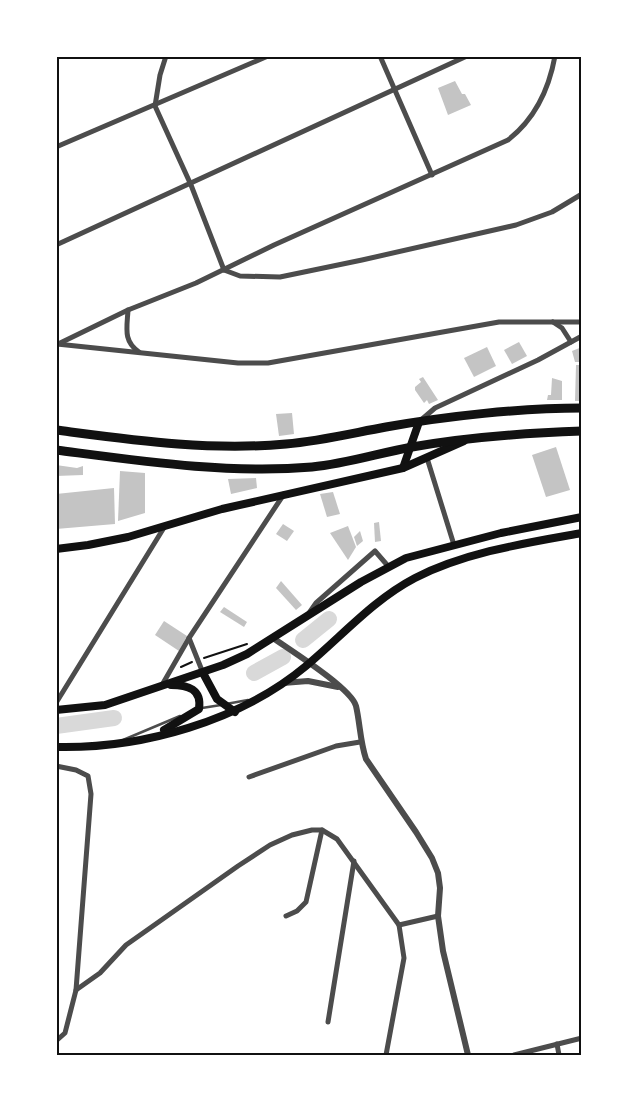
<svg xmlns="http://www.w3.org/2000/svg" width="638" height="1111" viewBox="0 0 638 1111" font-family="Helvetica,sans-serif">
<rect width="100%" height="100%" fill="#fff"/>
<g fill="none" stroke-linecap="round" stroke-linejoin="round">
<!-- river -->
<g stroke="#d9d9d9" stroke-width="16">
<polyline points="303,640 329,619"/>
<polyline points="254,673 283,657"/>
<polyline points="56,726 114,718"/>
</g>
</g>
<!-- building -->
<g fill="#c4c4c4">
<polygon points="455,81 462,94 465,94 471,105 448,115 438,88"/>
<polygon points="519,342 527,356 512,364 504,350"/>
<polygon points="487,347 496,366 474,377 464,358"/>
<polygon points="582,347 582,362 575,362 572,351"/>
<polygon points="576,365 582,365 582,401 575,401"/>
<polygon points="423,377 438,400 429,404 427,400 424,403 415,390 415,387 421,382 419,379"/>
<polygon points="552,378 562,381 562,400 547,400 548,395 551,395"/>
<polygon points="292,413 294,434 279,436 276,414"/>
<polygon points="556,447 570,490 546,497 532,455"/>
<polygon points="56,465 77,468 83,466 83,475 56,476"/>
<polygon points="120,471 145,473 145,513 118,521"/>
<polygon points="256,478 257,488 231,494 228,479"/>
<polygon points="114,488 115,524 56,529 56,494"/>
<polygon points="333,492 340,514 327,517 320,494"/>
<polygon points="379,522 381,541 375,542 374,523"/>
<polygon points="283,524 294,531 287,541 276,534"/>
<polygon points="348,526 356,547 348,560 330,533"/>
<polygon points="360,531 363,541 357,546 354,537"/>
<polygon points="281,581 302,605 296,610 276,588"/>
<polygon points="224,607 247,622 244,627 220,612"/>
<polygon points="164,621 187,636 179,651 155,635"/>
</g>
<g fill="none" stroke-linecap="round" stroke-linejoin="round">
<!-- path -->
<g stroke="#111" stroke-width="2">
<polyline points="204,658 247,644"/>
<polyline points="181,667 192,662"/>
</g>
<!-- service -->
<g stroke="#4c4c4c" stroke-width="2.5">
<polyline points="226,704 248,700"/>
<polyline points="202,708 221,705"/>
<polyline points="123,740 180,716"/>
</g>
<!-- minor -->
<g stroke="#4c4c4c" stroke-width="5">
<polyline points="166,56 160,75 155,106 191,185 224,270"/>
<polyline points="380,56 432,175"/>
<polyline points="56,147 268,56"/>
<polyline points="56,245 467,56"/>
<polyline points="224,270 240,276 280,277 362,260 516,225 552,212 582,194"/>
<path d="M 128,310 C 127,328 123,341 139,352"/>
<polyline points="553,322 562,328 571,342"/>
<polyline points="57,344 238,363 268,363 499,322 582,322"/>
<path d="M 56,345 L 128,310 L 196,283 L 274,245 L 508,140 C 535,119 549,89 555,56"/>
<polyline points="421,420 435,408 538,360 582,336"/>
<polyline points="427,458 454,545"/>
<polyline points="309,613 316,603 375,551 388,566"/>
<polyline points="189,638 203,673"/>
<polyline points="162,685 189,638 284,494"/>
<polyline points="56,703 165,526"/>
<polyline points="56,766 76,770 88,776 91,794 76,990 65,1033 56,1041"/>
<polyline points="249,777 336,746 360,742"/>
<polyline points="286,916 297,911 306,902 322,830"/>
<polyline points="76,990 100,973 126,945 238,866 270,845 292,835 312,830 322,830 337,839 399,925 438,916"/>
<polyline points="328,1022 354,861"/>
<polyline points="557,1044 559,1055"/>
<polyline points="386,1055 404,958 399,925"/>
<polyline points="514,1055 582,1038"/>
</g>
<!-- tertiary -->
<g stroke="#4c4c4c" stroke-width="6">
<path d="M 273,638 C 290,650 351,688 356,706 C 360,723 360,741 366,759 L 416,832 L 432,858 L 438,873 L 440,888 L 438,916 L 443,951 L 468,1055"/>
<polyline points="283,683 308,681 338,687"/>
</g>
<!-- secondary -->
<g stroke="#111" stroke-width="8">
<polyline points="403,468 419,422"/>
<polyline points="56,549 88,545 128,537 222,509 403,468 464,441"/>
<polyline points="203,673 217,699 235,712"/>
<polyline points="56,710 105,705 223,665 247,654 361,582 406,558 501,533 582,517"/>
<path d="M 164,730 L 199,709 C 202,689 188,685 171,685"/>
<path d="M 56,747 C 142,749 240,721 306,666 C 342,636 373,600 415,578 C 466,552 526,543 582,533"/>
</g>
<!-- primary -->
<g stroke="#111" stroke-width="9">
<path d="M 56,430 C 133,440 208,451 286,444 C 320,441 353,433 386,427 C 447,416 521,408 582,408"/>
<path d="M 56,450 C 141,461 227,474 312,467 C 346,464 379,453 412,447 C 468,437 525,433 582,431"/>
</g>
</g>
<!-- border -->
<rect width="638" height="1111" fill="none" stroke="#ffffff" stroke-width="115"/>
<rect x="58" y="58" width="522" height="996" fill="none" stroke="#111" stroke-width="2"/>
</svg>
